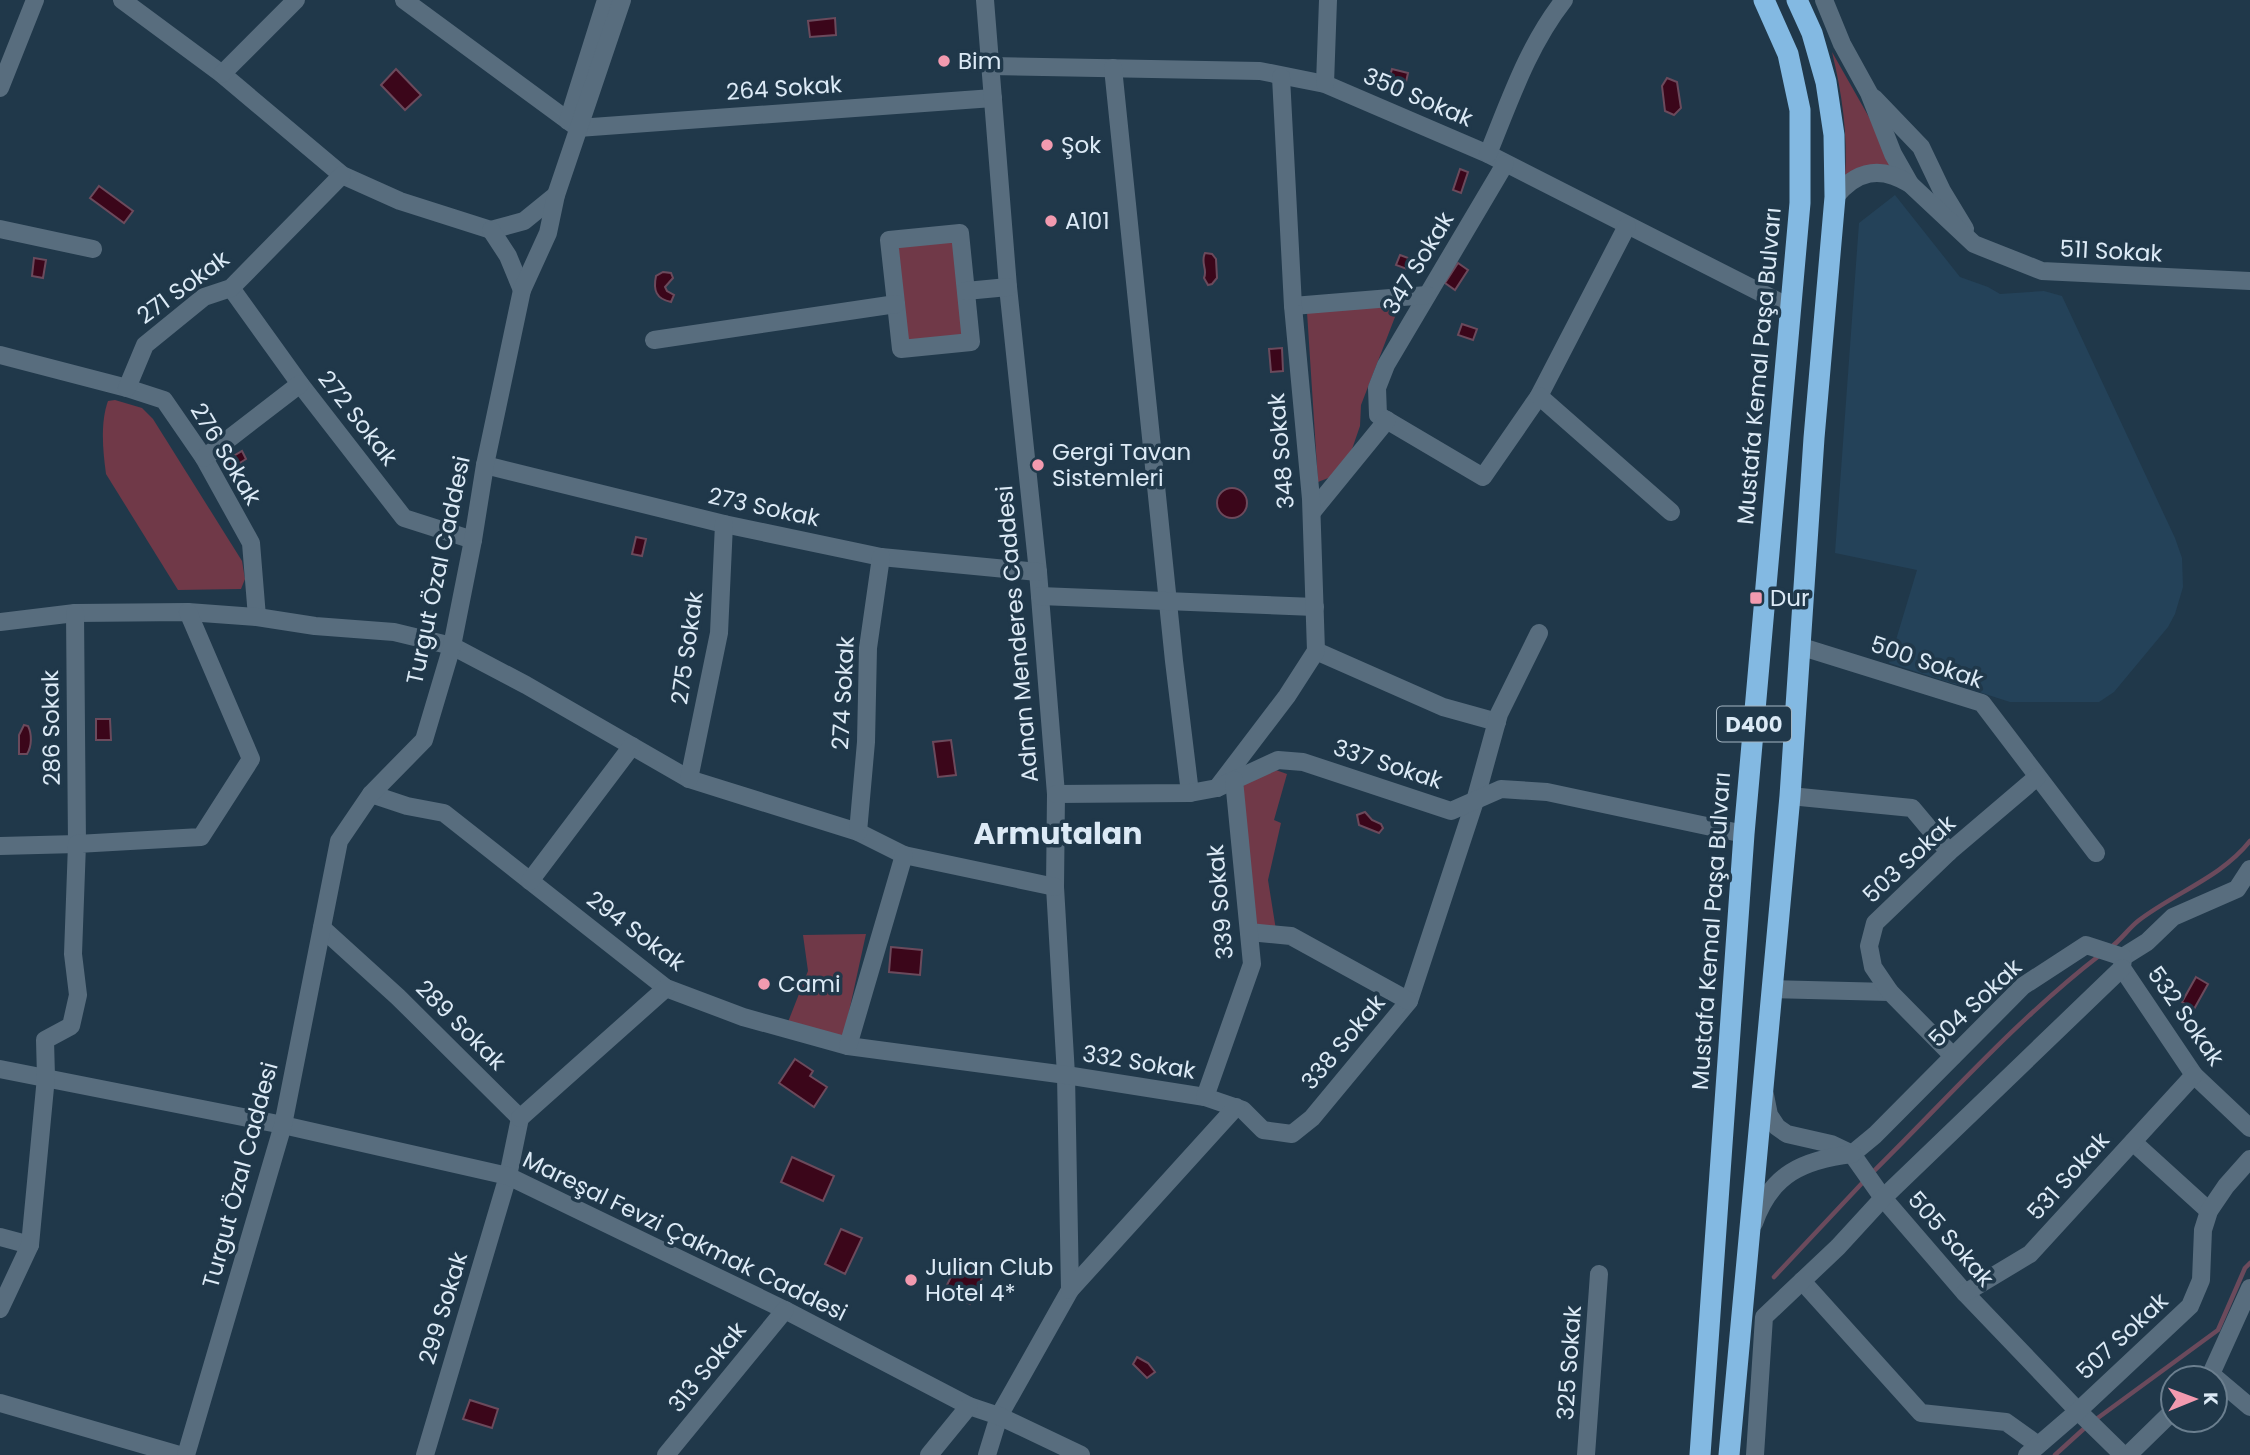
<svg xmlns="http://www.w3.org/2000/svg" width="2250" height="1455" viewBox="0 0 2250 1455" font-family="Poppins,sans-serif">
<rect width="100%" height="100%" fill="#20384a"/>
<!-- built -->
<polygon fill="#244259" points="1895,195 1960,277 1988,287 2000,294 2044,291 2062,296 2175,538 2182,558 2183,587 2175,614 2168,627 2114,692 2099,702 2010,702 1889,663 1917,570 1835,553 1859,223"/>
<!-- green -->
<g fill="#703948">
<path d="M 1832,52 L 1899,170 C 1877,166 1863,163 1845,177 C 1848,135 1842,93 1832,52 Z"/>
<polygon points="957,236 968,340 903,347 891,244"/>
<polygon points="1400,304 1361,405 1360,426 1351,452 1336,475 1318,482 1307,312"/>
<path d="M 115,400 L 142,408 L 153,419 L 242,561 L 245,579 L 241,589 L 178,590 L 106,474 C 103,452 100,423 108,401 Z"/>
<polygon points="1273,769 1287,774 1274,820 1281,823 1268,880 1276,930 1251,929 1240,792 1250,775"/>
<polygon points="866,934 843,1039 788,1022 808,971 803,935"/>
</g>
<!-- water -->
<g fill="#3b061a" stroke="#6b4a5c" stroke-width="2">
<polygon points="835,18 836,35 810,37 808,21"/>
<polygon points="396,69 421,95 405,110 381,85"/>
<polygon points="1392,69 1408,73 1404,91 1387,87"/>
<polygon points="1667,78 1677,82 1681,108 1674,115 1665,111 1662,86"/>
<polygon points="1460,169 1468,172 1461,193 1453,190"/>
<polygon points="99,186 133,211 124,223 90,198"/>
<path d="M 1205,253 L 1212,254 L 1216,259 L 1217,278 L 1212,284 L 1208,285 L 1204,278 C 1208,269 1200,263 1205,253 Z"/>
<polygon points="1400,255 1419,262 1415,272 1396,265"/>
<polygon points="34,258 46,260 43,278 32,276"/>
<polygon points="1458,263 1468,270 1455,290 1445,283"/>
<path d="M 663,272 L 671,273 L 673,278 L 665,287 L 667,291 L 674,295 L 671,302 C 656,299 653,290 656,276 Z"/>
<polygon points="1462,324 1477,329 1473,340 1458,335"/>
<polygon points="1282,348 1283,371 1271,372 1269,349"/>
<polygon points="242,451 246,459 227,471 222,463"/>
<circle cx="1232" cy="503" r="15"/>
<polygon points="636,537 646,539 642,556 632,554"/>
<polygon points="96,719 110,719 111,740 96,740"/>
<path d="M 24,725 L 28,726 C 32,734 32,746 27,754 L 19,754 L 19,735 Z"/>
<polygon points="951,740 956,775 938,777 933,742"/>
<polygon points="1365,812 1372,820 1381,824 1383,828 1379,833 1359,825 1357,815"/>
<polygon points="891,947 922,950 920,975 889,972"/>
<polygon points="2196,977 2208,984 2194,1009 2182,1002"/>
<polygon points="795,1059 813,1071 810,1076 827,1087 814,1107 779,1083"/>
<polygon points="792,1157 834,1176 823,1201 781,1182"/>
<polygon points="841,1229 862,1238 845,1274 825,1264"/>
<polygon points="960,1259 985,1272 970,1304 944,1291"/>
<polygon points="1137,1357 1148,1363 1155,1372 1147,1378 1133,1364"/>
<polygon points="470,1400 498,1409 492,1428 463,1419"/>
</g>
<g fill="none" stroke-linecap="round" stroke-linejoin="round">
<!-- stream -->
<g stroke="#6b4a5c" stroke-width="4.5">
<path d="M 2110,948 C 2121,940 2128,929 2138,921 C 2174,893 2222,877 2250,841"/>
<path d="M 1871,1174 C 1946,1100 2017,1019 2100,955"/>
<polyline points="1774,1277 1865,1180"/>
<polyline points="2095,1420 2218,1330 2245,1268 2250,1263"/>
<polyline points="2055,1455 2088,1425"/>
</g>
<!-- minor -->
<g stroke="#586d7e" stroke-width="18">
<polyline points="122,0 222,74 342,175 400,201 491,230"/>
<polyline points="404,0 578,128 993,98"/>
<polyline points="985,0 1008,287 1038,572 1056,794 1055,887 1066,1075 1070,1290 999,1416 987,1455"/>
<polyline points="1824,0 1842,44 1869,93 1893,154 1910,184"/>
<polyline points="990,66 1260,71 1325,84 1488,154 1791,308"/>
<polyline points="1113,68 1174,661 1190,793"/>
<polyline points="222,74 296,0"/>
<polyline points="1325,84 1328,0"/>
<polyline points="0,88 35,0"/>
<polyline points="1874,98 1921,147 1942,191 1965,229"/>
<polyline points="568,121 606,0"/>
<path d="M 1488,154 C 1510,100 1528,46 1564,0"/>
<polyline points="1505,164 1386,365 1377,388 1378,415 1483,477 1539,396 1627,226"/>
<path d="M 1835,197 C 1856,171 1880,165 1910,184 L 1974,244 L 2042,271 L 2250,281"/>
<polyline points="0,229 93,249"/>
<polyline points="491,230 524,221 556,195"/>
<polyline points="491,230 508,256 522,290"/>
<polygon points="960,233 971,342 901,349 889,240"/>
<polyline points="231,288 300,384 404,518 473,540"/>
<polyline points="966,291 1008,287"/>
<polyline points="1293,306 1427,295"/>
<polyline points="654,340 896,304"/>
<polyline points="0,355 127,388 164,400 204,458 251,543 257,617"/>
<polyline points="127,388 145,345 204,297 231,288 342,175"/>
<polyline points="1539,396 1671,512"/>
<polyline points="204,458 300,384"/>
<polyline points="485,465 724,524 881,557 1038,572"/>
<polyline points="1312,512 1387,420"/>
<polyline points="1040,596 1315,607"/>
<polyline points="0,622 75,613 188,612 257,617 315,626 394,632 452,646 526,685 689,779 858,832 904,855 1055,887"/>
<polyline points="1799,646 1982,703 2096,853"/>
<polyline points="1316,651 1443,707 1497,722"/>
<polyline points="689,779 719,633 724,524"/>
<polyline points="1217,788 1287,696 1316,651 1311,499 1293,306 1281,77"/>
<polyline points="371,794 407,806 444,813 666,988 743,1017 848,1046 1066,1075 1205,1097 1243,1110 1263,1130 1292,1134 1312,1118 1409,1001 1475,801 1499,714 1539,633"/>
<polyline points="1056,794 1190,793 1217,788 1278,760 1303,762 1451,811 1501,789 1547,792 1744,834"/>
<polyline points="1790,796 1912,808 1949,852"/>
<polyline points="858,832 866,742 868,648 881,557"/>
<polyline points="0,846 77,844 75,613"/>
<polyline points="530,881 632,746"/>
<polyline points="322,928 398,997 520,1118 508,1176 425,1455"/>
<polyline points="1249,932 1291,936 1409,1001"/>
<polyline points="2123,957 2122,968 2194,1075 2250,1128"/>
<polyline points="2123,957 2147,942 2173,917 2237,889 2250,869"/>
<polyline points="1773,989 1890,992"/>
<polyline points="848,1046 904,855"/>
<polyline points="1953,1056 1890,992 1873,967 1869,946 1875,923 1949,852 2037,777"/>
<polyline points="0,1069 283,1125 508,1176 785,1310 969,1406 999,1416 1081,1455"/>
<polyline points="1765,1095 1769,1115 1777,1127 1787,1134 1831,1144 1852,1154 1883,1198 1965,1293 2078,1411 2123,1455"/>
<polyline points="1205,1097 1252,964 1234,780"/>
<polyline points="520,1118 666,988"/>
<polyline points="2133,1142 2209,1211"/>
<polyline points="1852,1154 1875,1135 2023,986 2086,945 2123,957"/>
<path d="M 1754,1223 C 1771,1174 1803,1160 1852,1154"/>
<polyline points="0,1237 30,1245"/>
<polyline points="1802,1281 1921,1413 2006,1422 2038,1445"/>
<polyline points="1070,1290 1236,1107"/>
<polyline points="1965,1293 2030,1254 2194,1075"/>
<polyline points="0,1309 30,1245 46,1077 45,1040 71,1026 78,995 73,954 77,844 201,837 251,759 188,612"/>
<polyline points="2211,1374 2250,1407"/>
<polyline points="2207,1378 2211,1374 2250,1288"/>
<polyline points="0,1403 179,1455"/>
<polyline points="186,1455 283,1125 339,841 371,794 424,740 452,646 473,540 485,465 522,290 548,233 556,195 622,0"/>
<polyline points="666,1455 785,1310"/>
<polyline points="929,1455 969,1406"/>
<polyline points="1586,1455 1599,1274"/>
<polyline points="1755,1455 1764,1317 1838,1247 1883,1198 2122,968"/>
<polyline points="2027,1455 2078,1411 2190,1306 2201,1280 2203,1230 2209,1211 2226,1186 2250,1159"/>
<polyline points="2128,1455 2173,1411"/>
</g>
<!-- highway -->
<g stroke="#83b9e2" stroke-width="21">
<polyline points="1700,1455 1744,834 1800,203 1800,110 1788,54 1764,0"/>
<polyline points="1729,1455 1790,796 1814,438 1835,197 1834,135 1826,82 1812,33 1797,0"/>
</g>
</g>
<!-- markers -->
<g fill="#f29aaf" stroke="#20384a" stroke-width="2.5">
<circle cx="944" cy="61" r="7"/>
<circle cx="1047" cy="145" r="7"/>
<circle cx="1051" cy="221" r="7"/>
<circle cx="1038" cy="465" r="7"/>
<rect x="1749" y="591" width="14" height="14" rx="3.5"/>
<circle cx="764" cy="984" r="7"/>
<circle cx="911" cy="1280" r="7"/>
</g>
<g text-anchor="middle" dominant-baseline="central" stroke-width="7" stroke-linejoin="round" paint-order="stroke">
<!-- shield labels -->
<rect fill="#20384a" stroke="#a4b5c2" stroke-width="2" x="1717" y="706.5" width="74" height="35" rx="5"/>
<g font-size="21" font-weight="bold" fill="#dceaf6">
<text x="1754" y="724">D400</text>
</g>
<!-- poi labels -->
<g font-size="23" fill="#dceaf6" stroke="#20384a" text-anchor="start">
<text x="958" y="61">Bim</text>
<text x="1061" y="145">Şok</text>
<text x="1065" y="221">A101</text>
<text x="1052" y="452">Gergi Tavan<tspan x="1052" dy="26">Sistemleri</tspan></text>
<text x="1770" y="598">Dur</text>
<text x="778" y="984">Cami</text>
<text x="925" y="1267">Julian Club<tspan x="925" dy="26">Hotel 4*</tspan></text>
</g>
<!-- street labels -->
<g font-size="23" fill="#dceaf6" stroke="#20384a">
<text transform="translate(784 88) rotate(-4)">264 Sokak</text>
<text transform="translate(1418 97) rotate(23)">350 Sokak</text>
<text transform="translate(2111 251) rotate(3)">511 Sokak</text>
<text transform="translate(1418 263) rotate(-59)">347 Sokak</text>
<text transform="translate(183 287) rotate(-36)">271 Sokak</text>
<text transform="translate(1759 366) rotate(-85)">Mustafa Kemal Paşa Bulvarı</text>
<text transform="translate(358 418) rotate(52)">272 Sokak</text>
<text transform="translate(1281 451) rotate(-95)">348 Sokak</text>
<text transform="translate(226 454) rotate(59)">276 Sokak</text>
<text transform="translate(764 507) rotate(12)">273 Sokak</text>
<text transform="translate(438 570) rotate(-78)">Turgut Özal Caddesi</text>
<text transform="translate(1017 634) rotate(-95)">Adnan Menderes Caddesi</text>
<text transform="translate(687 648) rotate(-82)">275 Sokak</text>
<text transform="translate(1927 662) rotate(19)">500 Sokak</text>
<text transform="translate(843 693) rotate(-87)">274 Sokak</text>
<text transform="translate(51 728) rotate(-91)">286 Sokak</text>
<text transform="translate(1388 764) rotate(18)">337 Sokak</text>
<text transform="translate(1909 859) rotate(-43)">503 Sokak</text>
<text transform="translate(1220 902) rotate(-95)">339 Sokak</text>
<text transform="translate(636 931) rotate(37)">294 Sokak</text>
<text transform="translate(1711 931) rotate(-86)">Mustafa Kemal Paşa Bulvarı</text>
<text transform="translate(1975 1003) rotate(-43)">504 Sokak</text>
<text transform="translate(2186 1016) rotate(55)">532 Sokak</text>
<text transform="translate(461 1025) rotate(45)">289 Sokak</text>
<text transform="translate(1343 1042) rotate(-50)">338 Sokak</text>
<text transform="translate(1139 1062) rotate(9)">332 Sokak</text>
<text transform="translate(240 1175) rotate(-75)">Turgut Özal Caddesi</text>
<text transform="translate(2068 1176) rotate(-48)">531 Sokak</text>
<text transform="translate(685 1236) rotate(26)">Mareşal Fevzi Çakmak Caddesi</text>
<text transform="translate(1951 1239) rotate(49)">505 Sokak</text>
<text transform="translate(443 1308) rotate(-73)">299 Sokak</text>
<text transform="translate(2122 1336) rotate(-43)">507 Sokak</text>
<text transform="translate(1569 1363) rotate(-86)">325 Sokak</text>
<text transform="translate(707 1367) rotate(-51)">313 Sokak</text>
</g>
<!-- district labels -->
<g font-size="30" font-weight="bold" fill="#dceaf6" stroke="#20384a">
<text x="1058" y="833">Armutalan</text>
</g>
</g>
<!-- north arrow -->
<g transform="translate(2194 1399) rotate(89)"><circle r="33" fill="#20384a" stroke="#6b7f8f" stroke-width="2"/>
<path d="M0-5L12 26L0 18L-12 26Z" fill="#f29aaf"/>
<text y="-10" font-size="19" font-weight="bold" text-anchor="middle" fill="#dceaf6">K</text>
</g>
</svg>
